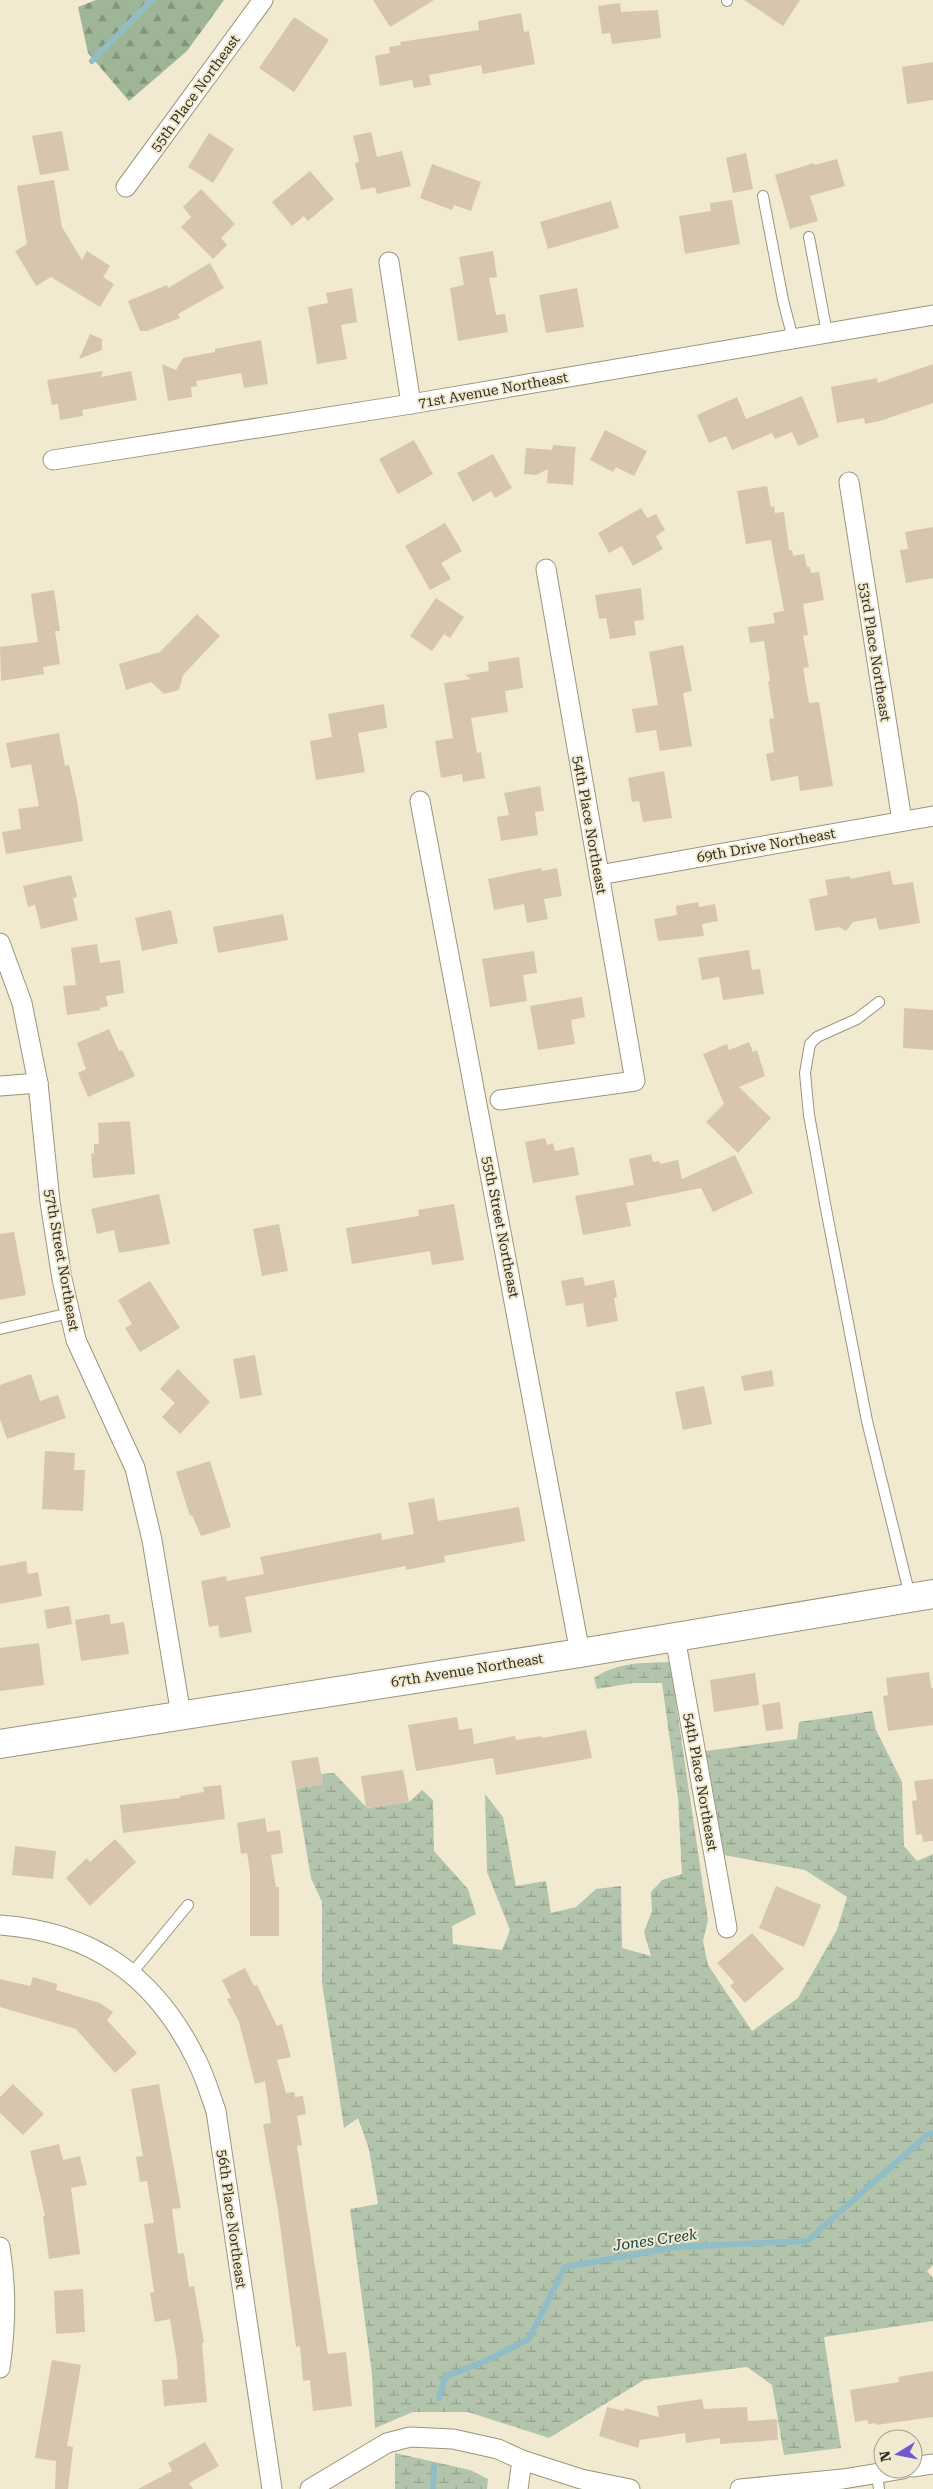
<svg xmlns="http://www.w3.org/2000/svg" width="933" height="2489" viewBox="0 0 933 2489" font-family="'Roboto Serif',serif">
<defs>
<pattern id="forest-firs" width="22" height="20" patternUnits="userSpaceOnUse" patternTransform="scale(1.25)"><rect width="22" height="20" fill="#9fb597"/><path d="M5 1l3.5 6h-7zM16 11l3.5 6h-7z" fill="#82947b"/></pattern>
<pattern id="wetland-marsh" width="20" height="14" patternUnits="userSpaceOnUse" patternTransform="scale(1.25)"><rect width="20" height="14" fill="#b3c4ad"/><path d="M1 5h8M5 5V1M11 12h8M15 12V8" fill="none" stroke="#92a08d"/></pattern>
</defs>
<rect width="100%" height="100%" fill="#f1ead0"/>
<!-- forest -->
<polygon fill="url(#forest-firs)" points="96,0 224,0 187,51 129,101 88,53 78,7"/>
<!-- wetland -->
<g fill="url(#wetland-marsh)">
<path d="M 670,1662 L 708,1920 L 703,1941 L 708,1965 L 752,2031 L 798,1998 L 837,1930 L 847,1897 L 805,1870 L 724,1855 L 706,1751 L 797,1739 L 799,1722 L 872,1711 L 876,1730 L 902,1782 L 904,1846 L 917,1861 L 933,1854 L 933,2265 L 927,2271 L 933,2278 L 933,2321 L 824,2337 L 841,2448 L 784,2455 L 772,2385 L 747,2367 L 644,2380 L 549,2438 L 468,2412 L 413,2412 L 375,2428 L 372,2374 L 350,2209 L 378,2204 L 369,2149 L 358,2118 L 344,2128 L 322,1983 L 322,1902 L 311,1878 L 296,1789 L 323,1784 L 321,1774 L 334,1773 L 367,1808 L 409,1802 L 422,1790 L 433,1800 L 434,1851 L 468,1889 L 476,1914 L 452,1926 L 453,1944 L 502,1950 L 510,1930 L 487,1872 L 485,1794 L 503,1817 L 516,1886 L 546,1881 L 551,1913 L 576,1907 L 596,1889 L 621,1886 L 622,1948 L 651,1956 L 644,1932 L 652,1911 L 651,1892 L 662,1880 L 682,1874 L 678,1798 L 662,1683 L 633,1683 L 597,1689 L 594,1678 C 617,1662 642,1663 670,1662 Z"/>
<polygon points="395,2453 470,2470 488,2479 487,2489 395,2489"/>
</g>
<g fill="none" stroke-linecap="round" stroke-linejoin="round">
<!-- stream -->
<g stroke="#91bdc6" stroke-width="6">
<polyline points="92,61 152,0"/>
<polyline points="439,2398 445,2377 488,2360 529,2339 565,2267 676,2247 807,2241 926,2136 933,2133"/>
<polyline points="433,2489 434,2466"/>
</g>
</g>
<!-- building -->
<g fill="#d7c5af">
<polygon points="373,0 434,0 390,27"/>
<polygon points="744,0 800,0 783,26"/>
<polygon points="620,3 621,12 658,10 661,38 612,44 610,33 602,34 598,6"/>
<polygon points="521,13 524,32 529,31 535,64 483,74 481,65 429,75 431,85 414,88 412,80 380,86 375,56 390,53 389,47 401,45 400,42 479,30 478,21"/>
<polygon points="294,17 329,40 294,92 259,68"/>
<polygon points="933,62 933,100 907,104 902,67"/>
<polygon points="62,131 69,170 40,175 32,136"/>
<polygon points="371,132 377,157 402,151 411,186 377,194 375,187 361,190 355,163 359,162 353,136"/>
<polygon points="209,133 234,149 213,183 188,167"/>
<polygon points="746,153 753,189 733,193 726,158"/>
<polygon points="837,159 845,186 810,196 818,221 790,229 775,175 814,163 815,165"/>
<polygon points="432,164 481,182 471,211 454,205 452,210 420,198"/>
<polygon points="310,171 334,199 308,221 304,216 292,226 272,202"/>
<polygon points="54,180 62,227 82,260 87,251 110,266 103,277 114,284 100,307 51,277 36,286 15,251 27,244 17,186"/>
<polygon points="201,189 235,224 221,238 227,245 213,259 181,227 191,217 183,207"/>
<polygon points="732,200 740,244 685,254 679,216 711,211 710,203"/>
<polygon points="611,201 619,228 548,249 540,222"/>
<polygon points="493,251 497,277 489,278 496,315 505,314 508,332 458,341 450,288 464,285 459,257"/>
<polygon points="210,263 224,288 178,314 180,318 147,331 140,331 128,301 167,285 168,288"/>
<polygon points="352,288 357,322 341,325 347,359 317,364 308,307 328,303 326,293"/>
<polygon points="577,288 584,327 546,333 539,295"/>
<polygon points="90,334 102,339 102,350 79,359"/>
<polygon points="261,340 268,384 244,388 241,373 196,381 197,386 191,387 192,397 168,401 162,364 176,370 183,358 215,352 215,349"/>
<polygon points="933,364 933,403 880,421 865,424 864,418 837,423 831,387 877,378 878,383"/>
<polygon points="103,371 101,377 131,371 137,400 82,410 83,416 60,420 58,404 52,405 47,380"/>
<polygon points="802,396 819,437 798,446 792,432 775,439 772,433 732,450 726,436 709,443 697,415 737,397 746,419"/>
<polygon points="605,430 647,451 634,476 616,467 613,472 590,460"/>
<polygon points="414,440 433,474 398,494 379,459"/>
<polygon points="553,445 576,447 575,452 578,452 575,453 573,485 547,483 548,469 536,475 524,474 526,448 552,450"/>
<polygon points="493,454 512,488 495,498 491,491 473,502 457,473"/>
<polygon points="767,486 771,507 774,506 775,513 784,512 789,550 792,550 793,556 804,554 807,567 810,567 811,573 819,572 824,600 803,604 808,635 803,636 809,667 803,668 809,703 819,702 833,786 800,791 798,776 771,781 766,754 774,752 769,719 774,718 768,681 770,681 764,641 750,643 748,627 775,623 773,613 784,611 771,540 746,544 737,491"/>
<polygon points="641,508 647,518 656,514 665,530 656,536 663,549 633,566 622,546 609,553 598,533"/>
<polygon points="445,523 462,551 441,563 451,579 430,590 405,546"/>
<polygon points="933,527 933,578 906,583 900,550 908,549 905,532"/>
<polygon points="641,588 644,620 634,621 636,635 610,639 606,618 599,619 595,595"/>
<polygon points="54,590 60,631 55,631 60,664 43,667 44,674 1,681 0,647 38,642 31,594"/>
<polygon points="436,598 464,617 450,638 444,634 432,651 410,636"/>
<polygon points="197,614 220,636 183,675 179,690 164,694 151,682 126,690 119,664 160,652"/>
<polygon points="683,645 692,691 683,693 692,746 660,751 656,730 636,733 632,709 658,705 649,652"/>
<polygon points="519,657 523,688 505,691 508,712 471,718 477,753 481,752 485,778 463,782 462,774 441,778 435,741 453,738 444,683 471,679 465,675 489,671 488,662"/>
<polygon points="384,704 387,728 358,733 365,772 316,780 310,741 332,737 328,714"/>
<polygon points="59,733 65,766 69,765 77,800 83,841 6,854 2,832 21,829 18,809 39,806 31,764 11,768 6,743"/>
<polygon points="664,771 672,818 643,822 639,801 632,802 628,778"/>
<polygon points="540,786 544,811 535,812 538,835 501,841 497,817 509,815 504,793"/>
<polygon points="541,868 542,871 557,868 562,896 544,899 548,919 527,923 524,904 494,910 488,879"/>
<polygon points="890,871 893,885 913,882 920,923 879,930 876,918 853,922 846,931 839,927 815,931 809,899 828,895 825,880 850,876 850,879"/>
<polygon points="71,875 77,897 73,898 78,920 41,929 35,905 28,907 23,886"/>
<polygon points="698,902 699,907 715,904 718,921 702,924 704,936 658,941 654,919 677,915 676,906"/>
<polygon points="171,910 178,943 142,951 135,918"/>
<polygon points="283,914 288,940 218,953 213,927"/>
<polygon points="97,944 100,963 120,960 124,993 106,996 108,1006 100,1008 101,1010 67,1015 63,986 76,985 71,948"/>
<polygon points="749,950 752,970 760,969 764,994 723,1000 719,977 702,980 698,958"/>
<polygon points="534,951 537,973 523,975 527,1001 490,1007 482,959"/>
<polygon points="582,997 585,1017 571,1020 575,1044 538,1050 530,1006"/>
<polygon points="904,1008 933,1010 933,1050 903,1048"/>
<polygon points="109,1029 119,1051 122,1050 135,1076 88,1097 78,1073 86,1069 77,1043"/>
<polygon points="749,1042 753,1052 757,1050 765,1076 739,1087 771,1118 738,1153 706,1122 724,1104 703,1054 727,1044 729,1050"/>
<polygon points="130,1121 135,1174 93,1178 91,1154 94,1153 94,1144 99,1144 98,1123"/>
<polygon points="545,1138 547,1145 553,1143 555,1151 574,1147 579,1175 533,1183 525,1142"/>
<polygon points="651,1154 653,1162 659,1161 660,1164 678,1160 682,1179 735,1155 753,1193 713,1212 701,1188 626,1203 631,1226 583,1235 575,1196 634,1185 629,1159"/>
<polygon points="159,1194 170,1244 119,1253 114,1230 97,1234 91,1209"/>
<polygon points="454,1204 464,1260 432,1265 430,1251 352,1264 346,1228 419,1216 418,1210"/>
<polygon points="279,1224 288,1271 262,1276 253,1229"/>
<polygon points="14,1232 26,1295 0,1300 0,1234"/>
<polygon points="583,1277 585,1286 614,1280 617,1297 614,1298 618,1321 587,1327 583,1303 566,1306 561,1281"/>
<polygon points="150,1281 180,1328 140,1352 125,1328 132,1324 118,1300"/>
<polygon points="255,1355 262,1395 240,1399 233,1359"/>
<polygon points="178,1369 210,1402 180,1434 162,1417 175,1403 160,1389"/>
<polygon points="772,1370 774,1386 744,1391 741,1376"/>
<polygon points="31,1374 40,1401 58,1395 66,1418 7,1439 0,1419 0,1385"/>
<polygon points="704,1386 712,1424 683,1430 675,1392"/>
<polygon points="45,1451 75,1453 74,1470 85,1470 83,1511 42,1509"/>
<polygon points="210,1461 231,1527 201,1536 192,1515 190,1516 176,1472"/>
<polygon points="434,1498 438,1521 519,1507 525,1541 444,1556 445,1562 406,1570 406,1566 245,1597 252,1632 220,1638 218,1625 209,1627 201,1581 226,1576 227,1581 264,1574 260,1557 381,1533 382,1540 414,1534 408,1503"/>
<polygon points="26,1561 28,1574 38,1572 42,1596 0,1604 0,1566"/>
<polygon points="69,1606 72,1624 47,1629 44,1610"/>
<polygon points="109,1614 111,1624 124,1622 129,1654 81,1661 75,1620"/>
<polygon points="39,1643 44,1685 0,1691 0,1648"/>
<polygon points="929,1672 931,1688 933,1688 933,1725 888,1731 883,1696 888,1695 886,1678"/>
<polygon points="755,1673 759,1705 714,1712 710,1680"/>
<polygon points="780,1702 783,1729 766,1731 762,1705"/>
<polygon points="457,1717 459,1730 472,1728 474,1744 515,1736 516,1740 542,1736 542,1738 586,1730 592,1758 496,1775 493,1758 416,1771 408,1725"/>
<polygon points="318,1757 323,1784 296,1789 291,1761"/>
<polygon points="403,1770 409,1802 366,1808 361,1776"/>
<polygon points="933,1779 933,1841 923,1842 922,1834 916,1835 912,1801 917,1800 914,1781"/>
<polygon points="221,1785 225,1819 123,1833 120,1805 180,1798 180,1796 204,1792 203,1787"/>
<polygon points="265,1818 267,1832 280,1830 283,1853 271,1855 276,1887 279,1887 279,1936 250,1936 250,1872 247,1853 241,1854 237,1823"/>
<polygon points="115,1839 136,1862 90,1906 66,1878 87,1858 90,1862"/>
<polygon points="15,1846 56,1851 53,1879 12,1875"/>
<polygon points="776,1886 821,1905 804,1947 759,1928"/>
<polygon points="752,1933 784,1969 745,2003 730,1986 734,1982 717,1963"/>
<polygon points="245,1968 254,1986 257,1985 277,2026 282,2024 291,2057 277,2060 286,2093 294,2092 295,2097 303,2096 306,2114 297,2116 302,2145 297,2146 328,2354 346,2352 352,2406 313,2411 310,2380 303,2381 300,2346 296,2347 278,2210 263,2124 271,2123 265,2081 255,2084 239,2022 227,1999 231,1998 222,1980"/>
<polygon points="33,1977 57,1984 56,1990 100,2003 113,2012 107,2020 137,2053 115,2073 76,2029 0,2007 0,1979 30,1986"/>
<polygon points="13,2084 44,2114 23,2135 0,2113 0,2097"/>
<polygon points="159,2084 181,2208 172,2209 178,2254 184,2253 189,2287 194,2286 204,2343 202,2343 207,2402 164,2406 162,2380 178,2379 177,2362 170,2319 155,2322 150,2293 154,2292 144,2224 154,2223 147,2181 140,2182 136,2157 143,2156 131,2089"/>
<polygon points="59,2144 63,2160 80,2156 87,2185 71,2188 80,2254 49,2259 43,2216 45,2216 30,2151"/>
<polygon points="83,2289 85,2332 56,2334 54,2291"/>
<polygon points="52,2360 81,2365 67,2446 73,2447 68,2489 55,2489 56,2461 35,2458"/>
<polygon points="933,2371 933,2417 876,2425 876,2423 868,2424 868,2420 855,2422 850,2390 899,2382 898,2377"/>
<polygon points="702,2399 704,2409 747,2407 748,2421 777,2419 778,2440 720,2444 720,2438 686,2443 685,2433 640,2440 638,2448 599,2436 607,2407 624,2411 625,2408 659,2417 657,2406"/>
<polygon points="205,2442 219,2466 189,2483 193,2489 138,2489 172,2471 168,2463"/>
</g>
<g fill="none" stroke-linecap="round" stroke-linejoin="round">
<!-- lane casing -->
<g stroke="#9b947c" stroke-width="12">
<g id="lane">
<polyline points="727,0 727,1"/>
<polyline points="763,196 783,300 793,339"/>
<polyline points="809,237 827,333"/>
<polyline points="879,1002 857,1019 817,1037 810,1044 805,1073 809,1115 826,1209 867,1421 910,1596"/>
<polyline points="0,1329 70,1313"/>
<polyline points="132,1973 188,1905"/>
<polyline points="877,2473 879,2489"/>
</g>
</g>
<!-- street casing -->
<g stroke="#9b947c" stroke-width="21">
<g id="street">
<polyline points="126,187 263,0"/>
<polyline points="389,262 411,404"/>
<polyline points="53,460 411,404 933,315"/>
<polyline points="849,482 902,821"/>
<polyline points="420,801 580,1653"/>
<polyline points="599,875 933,816"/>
<polyline points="0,943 22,1003 38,1083 50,1202 62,1279 76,1340 135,1468 152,1540 181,1715"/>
<polyline points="0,1086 38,1083"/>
<polyline points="500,1100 635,1081 546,569"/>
<polyline points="675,1637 727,1928"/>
<path d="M 0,1925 C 94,1932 156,1977 197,2061 C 205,2077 210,2094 216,2111 L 272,2489"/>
<path d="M 0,2247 C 7,2289 6,2327 0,2368"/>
<polyline points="913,2467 933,2464"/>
<polyline points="310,2489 387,2443 410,2437 453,2439 498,2449 522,2460 581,2479 630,2489"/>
<polyline points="518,2489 522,2460"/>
<polyline points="740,2489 843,2479 903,2469"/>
</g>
</g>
<!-- secondary casing -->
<g stroke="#9b947c" stroke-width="30">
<polyline id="secondary" points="0,1744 580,1653 933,1594"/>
</g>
<!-- lane -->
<use href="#lane" stroke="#fff" stroke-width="10"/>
<!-- street -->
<use href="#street" stroke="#fff" stroke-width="19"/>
<!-- secondary -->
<use href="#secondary" stroke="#fff" stroke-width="28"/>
</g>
<g text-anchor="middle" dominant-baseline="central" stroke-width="4" stroke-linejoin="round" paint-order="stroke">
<!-- street labels -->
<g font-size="14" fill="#312e24" stroke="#f1ead0">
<text transform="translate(195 93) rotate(-54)">55th Place Northeast</text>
<text transform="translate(493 390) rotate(-10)">71st Avenue Northeast</text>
<text transform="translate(875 652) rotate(81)">53rd Place Northeast</text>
<text transform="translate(590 825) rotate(80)">54th Place Northeast</text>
<text transform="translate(766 845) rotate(-10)">69th Drive Northeast</text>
<text transform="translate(501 1227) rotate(79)">55th Street Northeast</text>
<text transform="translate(62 1260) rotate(80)">57th Street Northeast</text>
<text transform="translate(467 1670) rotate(-9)">67th Avenue Northeast</text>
<text transform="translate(701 1782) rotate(80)">54th Place Northeast</text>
<text transform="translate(232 2219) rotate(82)">56th Place Northeast</text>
</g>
<!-- water labels -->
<g font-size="15" font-style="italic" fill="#164047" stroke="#f1ead0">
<text transform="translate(655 2240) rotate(-8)">Jones Creek</text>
</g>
</g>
<!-- north arrow -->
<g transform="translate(898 2454) rotate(260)"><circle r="24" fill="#f1ead0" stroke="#a49f8b"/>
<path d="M0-4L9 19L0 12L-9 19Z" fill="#7056d0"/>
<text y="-8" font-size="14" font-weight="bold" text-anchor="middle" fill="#312e24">N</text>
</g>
</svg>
